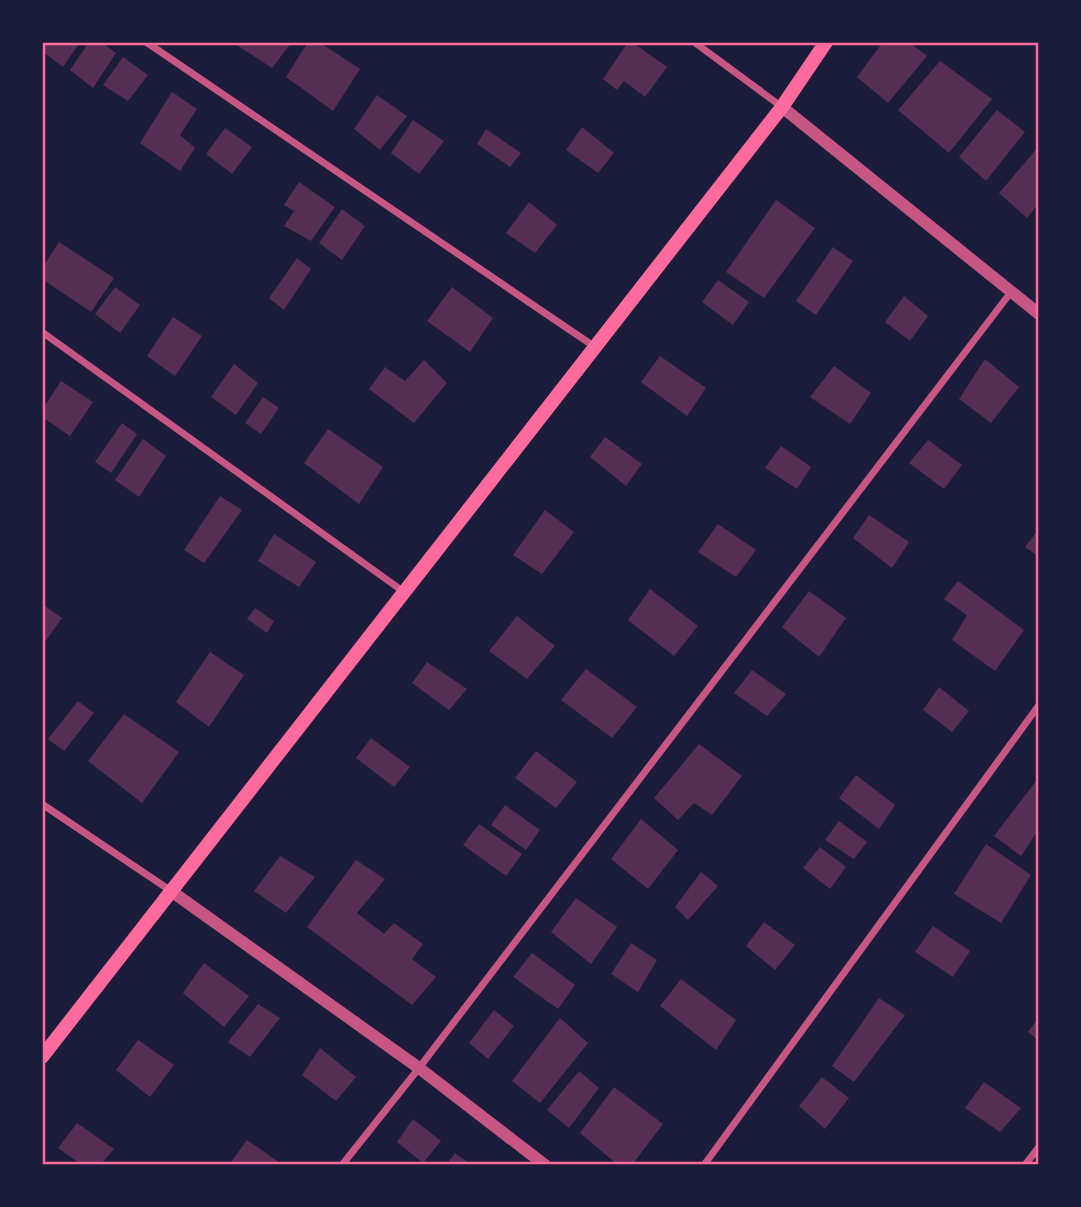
<svg xmlns="http://www.w3.org/2000/svg" width="1081" height="1207" viewBox="0 0 1081 1207" font-family="Arial,sans-serif">
<rect width="100%" height="100%" fill="#1b1b3a"/>
<!-- building -->
<g fill="#542f53">
<polygon points="42,42 80,42 63,67 42,51"/>
<polygon points="89,42 101,42 116,53 93,88 70,70"/>
<polygon points="232,42 292,42 272,68"/>
<polygon points="308,42 319,42 360,69 333,111 286,77"/>
<polygon points="628,42 632,42 667,67 645,97 624,81 617,90 603,79"/>
<polygon points="883,42 909,42 927,56 888,103 857,77"/>
<polygon points="123,57 148,75 128,101 103,85"/>
<polygon points="940,61 992,99 949,153 898,110"/>
<polygon points="172,92 197,109 180,135 195,148 180,171 140,143"/>
<polygon points="377,95 407,116 380,150 354,129"/>
<polygon points="997,110 1025,132 986,181 959,157"/>
<polygon points="413,120 444,141 419,174 391,153"/>
<polygon points="582,127 614,153 598,173 566,150"/>
<polygon points="225,128 252,147 232,174 206,154"/>
<polygon points="486,129 521,153 510,167 477,144"/>
<polygon points="1039,146 1039,203 1027,218 999,193"/>
<polygon points="299,182 335,207 311,241 284,226 294,211 284,205"/>
<polygon points="776,200 815,228 764,298 726,272"/>
<polygon points="529,202 557,225 535,253 506,233"/>
<polygon points="342,209 365,226 342,260 319,243"/>
<polygon points="59,242 114,278 91,312 42,279 42,268"/>
<polygon points="833,247 853,261 816,315 796,301"/>
<polygon points="297,258 311,269 284,310 269,298"/>
<polygon points="718,280 749,302 733,325 702,302"/>
<polygon points="115,287 140,305 120,333 95,314"/>
<polygon points="452,287 493,318 470,352 427,321"/>
<polygon points="904,296 928,316 910,341 885,322"/>
<polygon points="173,317 202,336 175,376 147,356"/>
<polygon points="660,356 706,388 687,416 641,382"/>
<polygon points="985,359 1019,387 991,423 959,399"/>
<polygon points="424,360 447,383 414,423 369,389 385,367 405,381"/>
<polygon points="234,364 258,383 236,415 211,397"/>
<polygon points="834,366 871,393 850,424 810,397"/>
<polygon points="61,381 93,402 70,436 42,417 42,410"/>
<polygon points="263,397 279,408 261,434 245,423"/>
<polygon points="122,423 137,434 111,473 95,462"/>
<polygon points="328,429 383,467 359,504 304,463"/>
<polygon points="605,437 642,464 626,486 590,457"/>
<polygon points="143,439 166,456 139,497 115,480"/>
<polygon points="928,440 962,465 944,489 909,463"/>
<polygon points="781,446 811,467 797,489 765,468"/>
<polygon points="220,496 242,510 204,563 184,550"/>
<polygon points="545,510 574,532 542,574 513,555"/>
<polygon points="869,515 909,542 892,568 853,538"/>
<polygon points="718,524 756,550 736,577 698,552"/>
<polygon points="1039,529 1039,557 1025,547"/>
<polygon points="274,534 316,562 299,587 258,561"/>
<polygon points="958,581 1024,630 995,671 952,640 967,615 944,599"/>
<polygon points="650,589 698,626 674,656 628,620"/>
<polygon points="809,591 846,618 819,657 782,627"/>
<polygon points="42,604 62,618 42,646"/>
<polygon points="255,608 274,621 267,633 247,619"/>
<polygon points="517,616 555,646 527,679 489,651"/>
<polygon points="210,652 244,675 209,727 176,702"/>
<polygon points="427,662 467,689 449,710 412,683"/>
<polygon points="586,669 637,707 612,738 561,700"/>
<polygon points="752,670 786,694 767,716 734,693"/>
<polygon points="939,687 969,711 952,732 923,710"/>
<polygon points="78,701 94,713 64,751 48,739"/>
<polygon points="124,714 179,752 142,803 88,761"/>
<polygon points="371,738 410,767 394,787 356,758"/>
<polygon points="699,744 742,776 712,815 694,803 678,820 654,798"/>
<polygon points="536,751 577,782 556,808 515,778"/>
<polygon points="856,775 895,805 879,829 839,798"/>
<polygon points="1039,777 1039,829 1021,856 994,836"/>
<polygon points="505,805 540,830 526,850 491,825"/>
<polygon points="641,819 678,850 648,889 611,859"/>
<polygon points="839,821 867,842 854,859 825,840"/>
<polygon points="479,824 522,854 506,876 463,845"/>
<polygon points="986,844 1031,875 1001,923 954,894"/>
<polygon points="820,847 846,867 830,889 803,868"/>
<polygon points="280,856 315,877 286,913 254,891"/>
<polygon points="356,860 385,879 357,913 384,934 394,923 423,944 412,959 436,977 412,1005 307,927"/>
<polygon points="701,872 718,886 688,920 675,907"/>
<polygon points="576,898 617,927 591,964 551,932"/>
<polygon points="764,922 795,945 775,970 746,946"/>
<polygon points="933,926 970,951 953,977 915,952"/>
<polygon points="631,943 657,960 638,992 611,974"/>
<polygon points="532,953 575,985 558,1009 513,977"/>
<polygon points="204,963 249,996 224,1027 183,993"/>
<polygon points="681,979 736,1020 716,1050 660,1006"/>
<polygon points="879,998 905,1015 854,1082 832,1066"/>
<polygon points="258,1004 280,1018 250,1057 228,1042"/>
<polygon points="494,1010 514,1026 488,1059 469,1043"/>
<polygon points="1039,1017 1039,1041 1028,1032"/>
<polygon points="560,1018 588,1043 540,1103 512,1081"/>
<polygon points="138,1040 174,1065 150,1097 116,1070"/>
<polygon points="320,1048 356,1077 336,1101 302,1075"/>
<polygon points="579,1071 599,1088 569,1128 547,1110"/>
<polygon points="822,1077 849,1098 825,1129 799,1106"/>
<polygon points="984,1082 1021,1108 1000,1132 965,1108"/>
<polygon points="614,1087 663,1124 632,1165 618,1165 580,1133"/>
<polygon points="413,1119 441,1141 423,1163 397,1142"/>
<polygon points="77,1123 114,1149 100,1165 82,1165 58,1148"/>
<polygon points="247,1140 283,1165 235,1165 231,1162"/>
<polygon points="455,1153 471,1165 446,1165"/>
</g>
<g fill="none" stroke-linecap="round" stroke-linejoin="round">
<!-- minor -->
<g stroke="#c65784" stroke-width="7">
<polyline points="146,42 595,347"/>
<polyline points="694,42 782,107"/>
<polyline points="42,332 404,592"/>
<polyline points="42,804 171,891"/>
<polyline points="342,1165 419,1068 1011,292"/>
<polyline points="704,1165 1039,705"/>
<polyline points="1025,1165 1039,1147"/>
</g>
<!-- tertiary -->
<g stroke="#c65784" stroke-width="12">
<polyline points="782,107 1039,314"/>
<polyline points="171,891 419,1068 545,1165"/>
</g>
<!-- secondary -->
<polyline stroke="#ff6b9d" stroke-width="14" points="42,1057 782,107 826,42"/>
</g>
<!-- border -->
<rect width="1081" height="1207" fill="none" stroke="#1b1b3a" stroke-width="88"/>
<rect x="44" y="44" width="993" height="1119" fill="none" stroke="#ff6b9d" stroke-width="2.5"/>
</svg>
